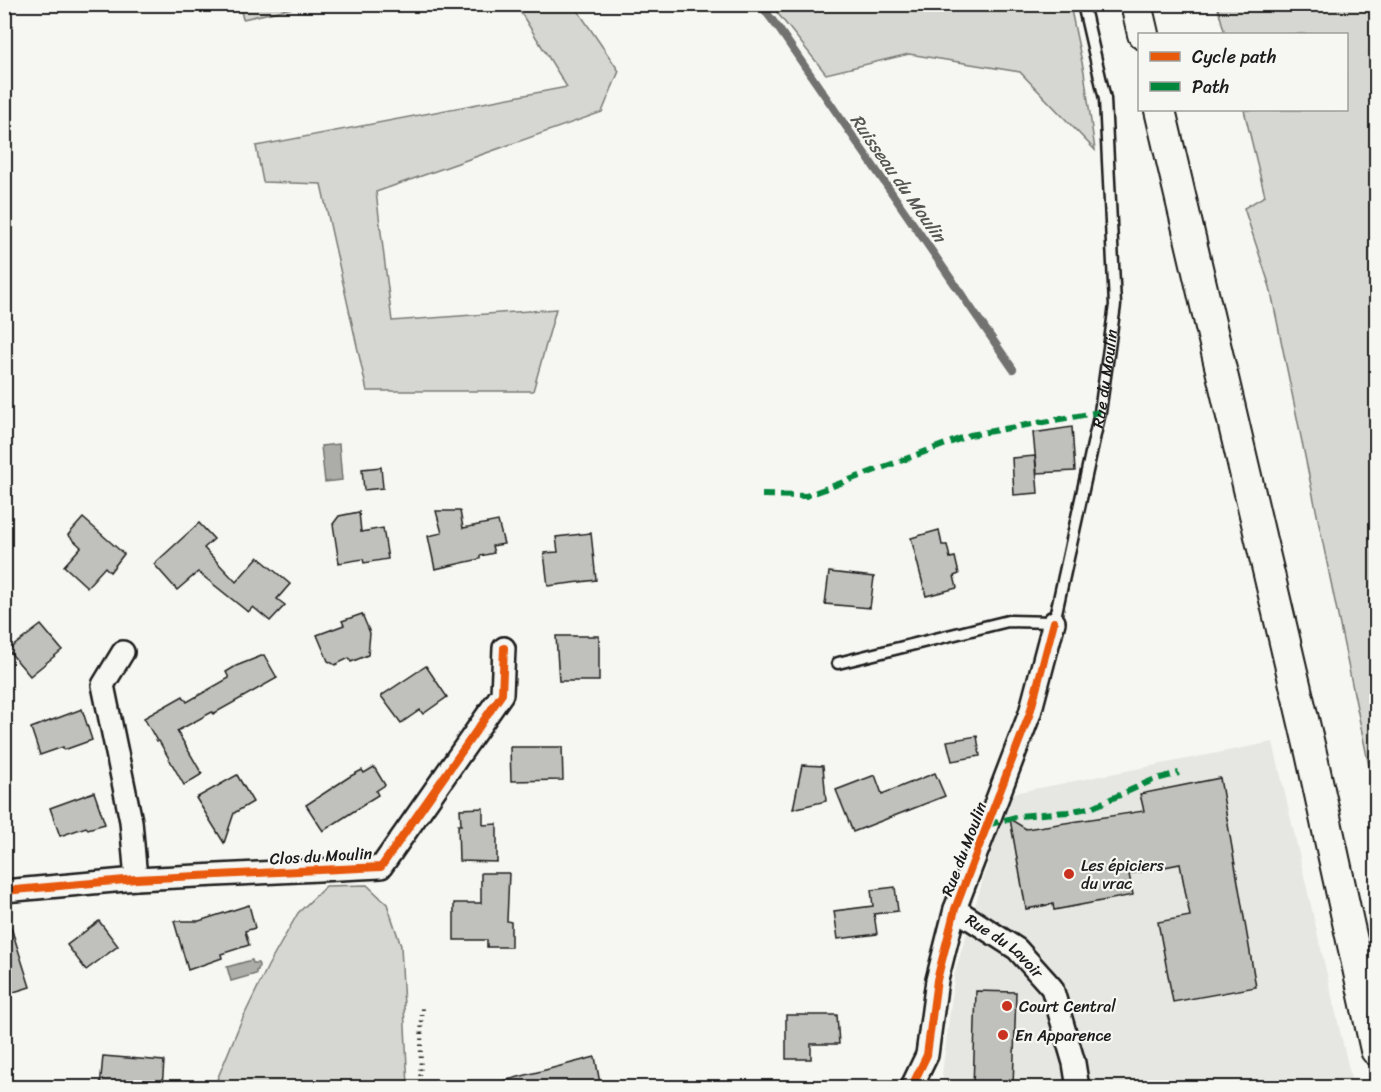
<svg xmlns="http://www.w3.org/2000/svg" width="1381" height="1092" viewBox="0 0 1381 1092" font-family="Sriracha,sans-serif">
<rect width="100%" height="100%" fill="#f6f6f2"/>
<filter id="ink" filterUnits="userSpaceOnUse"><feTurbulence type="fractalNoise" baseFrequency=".0167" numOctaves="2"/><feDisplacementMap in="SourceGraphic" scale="12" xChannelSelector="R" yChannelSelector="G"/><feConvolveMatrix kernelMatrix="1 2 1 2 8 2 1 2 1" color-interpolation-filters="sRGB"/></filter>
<g filter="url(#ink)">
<!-- built -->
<polygon fill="#e6e6e2" points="1273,742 1353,1087 945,1088 942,1075 955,972 1009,794"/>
<!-- green -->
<g fill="#d6d6d2" stroke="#797977" stroke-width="1.5">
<polygon points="239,4 306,4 306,5 243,19"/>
<polygon points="516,5 574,5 619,71 602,112 376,192 392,321 556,309 533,391 367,391 321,184 263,182 256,146 567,87"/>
<polygon points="771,5 1070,5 1084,72 1095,150 1020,72 909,54 826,74"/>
<polygon points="1217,5 1376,5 1376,800 1270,287 1244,208 1265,196 1244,110 1346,110 1346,34 1225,34"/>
<polygon points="367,885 387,904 401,946 408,1087 214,1087 240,1024 268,966 298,913 326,886"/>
</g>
<!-- water -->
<g fill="#acaca9" stroke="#727271" stroke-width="1.5">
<polygon points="339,444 342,480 325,482 321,446"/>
<polygon points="252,960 253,963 258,963 259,965 258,970 256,971 256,974 231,981 227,967"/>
</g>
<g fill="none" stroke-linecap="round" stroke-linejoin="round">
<!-- stream -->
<polyline stroke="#727271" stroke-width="8" points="760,4 779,29 1013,369"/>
</g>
<!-- building -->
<g fill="#c0c0bd" stroke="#1c1c1c" stroke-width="1.5">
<polygon points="1072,427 1075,471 1037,473 1033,433"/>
<polygon points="1035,456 1038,493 1014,495 1012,458"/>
<polygon points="381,467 383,488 364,490 362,469"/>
<polygon points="436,511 460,511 463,528 498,521 504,544 492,546 494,553 480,556 480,559 435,569 428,536 442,533"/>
<polygon points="359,512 361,532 383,528 388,559 364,563 363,559 339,563 333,524 339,516"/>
<polygon points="83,518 124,554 110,572 105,567 87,587 64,566 81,547 68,535"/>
<polygon points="199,523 214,539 204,548 236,582 258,557 290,584 277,599 285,605 270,621 253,607 248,612 198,572 177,590 154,564"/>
<polygon points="939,530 942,545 947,545 950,558 955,557 959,574 954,576 957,588 926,596 911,538"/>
<polygon points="591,533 596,580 548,586 544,553 558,552 556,537"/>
<polygon points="829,572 874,577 870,608 825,604"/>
<polygon points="362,614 370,633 368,655 351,662 349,658 335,665 328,661 317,635 344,625 342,621"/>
<polygon points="41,625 62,650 30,676 8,650"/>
<polygon points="556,636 599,636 599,681 559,681"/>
<polygon points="264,655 277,678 213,714 212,712 177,731 202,774 184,785 159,741 157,741 144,718 183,696 187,702 229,678 226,672 236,666"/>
<polygon points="426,666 447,697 423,714 420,710 401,723 381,696"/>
<polygon points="82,709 92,740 64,750 63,747 40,755 31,728"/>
<polygon points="977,736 980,756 952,761 947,741"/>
<polygon points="510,747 562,747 563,780 511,781"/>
<polygon points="802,765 823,766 826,801 793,809"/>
<polygon points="374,767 385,785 376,791 378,795 365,803 365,804 323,831 306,805 349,777 362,770 364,773"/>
<polygon points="935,773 945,796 853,832 836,790 875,775 882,794"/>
<polygon points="237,775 253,802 234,813 224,843 196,798"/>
<polygon points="1220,778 1256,987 1173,1002 1158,922 1190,916 1180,864 1129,874 1133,895 1054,910 1053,904 1026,909 1010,819 1026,829 1144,811 1140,794"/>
<polygon points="94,792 105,824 88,829 86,827 60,836 50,808"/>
<polygon points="483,808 483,825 497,824 497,862 459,861 458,825 461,825 460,809"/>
<polygon points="481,873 509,873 507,921 511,922 511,947 487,947 487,940 454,940 454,903 481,903"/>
<polygon points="895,887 898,911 874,914 877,934 838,939 834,911 873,906 871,890"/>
<polygon points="249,905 255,928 245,931 249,945 221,954 222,958 188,970 174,921 199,921"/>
<polygon points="4,921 9,921 30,987 4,995"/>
<polygon points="99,921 118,946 86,970 67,945"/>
<polygon points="976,991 1016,992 1013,1088 973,1088"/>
<polygon points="786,1015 837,1015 839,1044 811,1044 811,1059 786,1059"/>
<polygon points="103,1056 164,1061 162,1088 100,1088"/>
<polygon points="595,1057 601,1088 504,1088 503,1081"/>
</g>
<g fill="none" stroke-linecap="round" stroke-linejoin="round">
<!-- service casing -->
<g stroke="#1c1c1c" stroke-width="15">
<g id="service">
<path id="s1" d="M 838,663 L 1008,621 L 1054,622 L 1100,412 L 1115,305 L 1105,99 L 1083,4"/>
</g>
</g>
<!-- minor casing -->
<g stroke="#1c1c1c" stroke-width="26">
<g id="minor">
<polyline points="123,652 103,685 131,821 136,879"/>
<polyline points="4,891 136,879 381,867 502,694 504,648"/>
<path id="s2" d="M 955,909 L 1017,949 L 1052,988 L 1074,1063 L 1078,1088"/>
<polyline points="911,1088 927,1055 937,980 955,909 1030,713 1054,622"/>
</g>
</g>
<!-- secondary casing -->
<g stroke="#1c1c1c" stroke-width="34">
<g id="secondary">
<polyline points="1136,4 1143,34"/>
<polyline points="1160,110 1311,753 1376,1050"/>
</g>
</g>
<!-- path -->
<polyline stroke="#1c1c1c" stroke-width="4" stroke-dasharray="1.5 4.5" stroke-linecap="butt" points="420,1088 422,1006"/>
<!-- service -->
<use href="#service" stroke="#f6f6f2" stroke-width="10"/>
<!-- minor -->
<use href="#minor" stroke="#f6f6f2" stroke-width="21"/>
<!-- secondary -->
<use href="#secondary" stroke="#f6f6f2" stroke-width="30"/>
<!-- quiet -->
<g stroke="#00873e" stroke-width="6" stroke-dasharray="12 6" stroke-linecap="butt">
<polyline points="762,495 806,496 970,435 1100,412"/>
<polyline points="987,825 1019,816 1068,812 1093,807 1153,780 1179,773"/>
</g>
<!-- cycleway casing -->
<g stroke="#f6f6f2" stroke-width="11">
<g id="cycleway">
<polyline points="4,891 136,879 381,867 502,694 504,648"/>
<polyline points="911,1088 927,1055 937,980 955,909 1030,713 1054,622"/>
</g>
</g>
<!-- cycleway -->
<use href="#cycleway" stroke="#e8590c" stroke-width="8"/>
</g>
</g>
<!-- markers -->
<g fill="#c8321e" stroke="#f6f6f2" stroke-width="2">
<circle cx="1069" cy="874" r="6"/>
<circle cx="1007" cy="1006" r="6"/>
<circle cx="1003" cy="1035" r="6"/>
</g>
<g text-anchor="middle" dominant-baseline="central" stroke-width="4.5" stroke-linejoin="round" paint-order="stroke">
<!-- street labels -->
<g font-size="16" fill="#1c1c1c" stroke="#f6f6f2">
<text stroke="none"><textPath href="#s1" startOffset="470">Rue du Moulin</textPath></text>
<text transform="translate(964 849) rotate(-69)">Rue du Moulin</text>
<text transform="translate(321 856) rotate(-3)">Clos du Moulin</text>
<text stroke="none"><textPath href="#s2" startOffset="62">Rue du Lavoir</textPath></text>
</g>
<!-- poi labels -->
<g font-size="16" fill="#1c1c1c" stroke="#f6f6f2" text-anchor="start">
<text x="1081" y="865">Les épiciers<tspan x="1081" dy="18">du vrac</tspan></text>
<text x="1019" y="1006">Court Central</text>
<text x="1015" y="1035">En Apparence</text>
</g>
<!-- water labels -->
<g font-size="18" font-style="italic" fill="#565654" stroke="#f6f6f2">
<text transform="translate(898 178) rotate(55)">Ruisseau du Moulin</text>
</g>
</g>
<!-- margin -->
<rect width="1381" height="1092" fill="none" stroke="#f6f6f2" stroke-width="24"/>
<rect x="12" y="12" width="1357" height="1068" fill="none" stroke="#1c1c1c" stroke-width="2" filter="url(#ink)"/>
<!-- legend -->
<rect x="1138" y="33" width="210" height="78" fill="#f6f6f2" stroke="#9f9f9c" stroke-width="1.5"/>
<rect x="1150" y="52" width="30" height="9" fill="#e8590c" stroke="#9f9f9c" stroke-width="1.5"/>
<text x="1192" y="63" font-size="18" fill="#1c1c1c">Cycle path</text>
<rect x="1150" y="82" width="30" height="9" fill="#00873e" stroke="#9f9f9c" stroke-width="1.5"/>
<text x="1192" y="93" font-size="18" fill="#1c1c1c">Path</text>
</svg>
